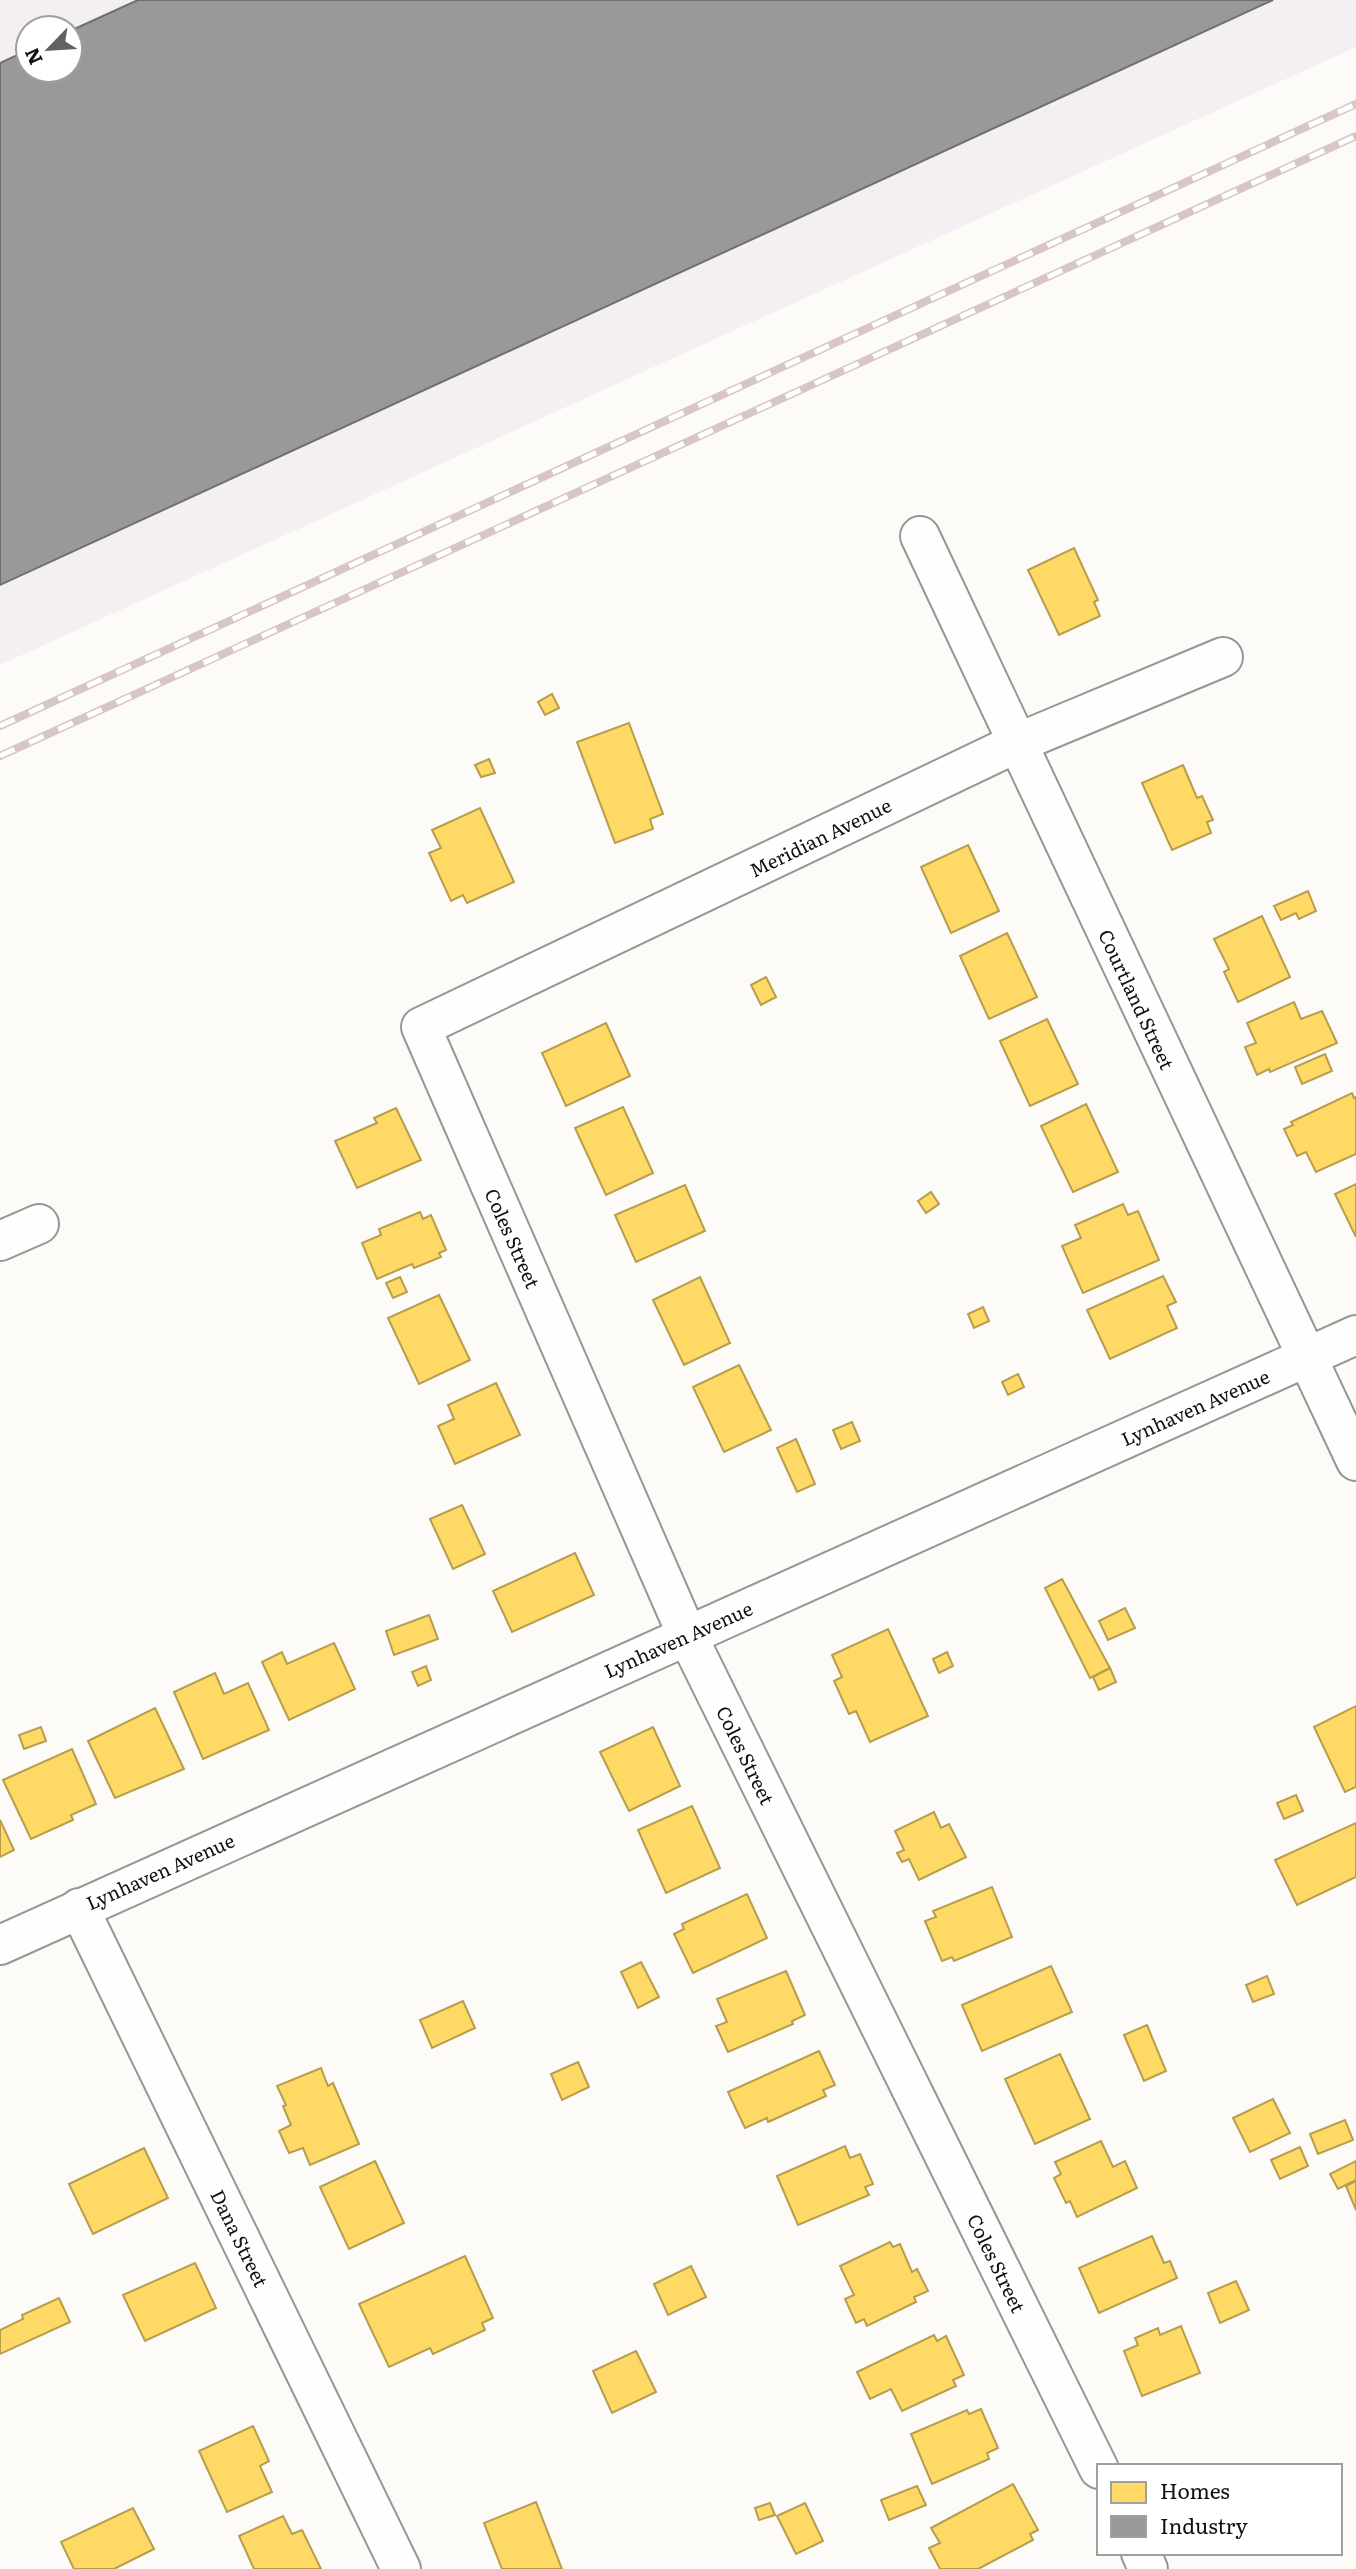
<svg xmlns="http://www.w3.org/2000/svg" width="1356" height="2569" viewBox="0 0 1356 2569" font-family="Literata,serif">
<rect width="100%" height="100%" fill="#fcfbf7"/>
<!-- industrial -->
<path fill="#f4eff2" fill-rule="evenodd" d="M 0,0 L 1356,0 L 1356,47 L 0,665 ZM 28,28 L 70,28 L 70,70 L 28,70 Z"/>
<!-- homes -->
<g fill="#ffd966" stroke="#b79d4c" stroke-width="2">
<polygon points="1074,548 1098,600 1094,602 1100,616 1059,635 1028,570"/>
<polygon points="552,694 559,708 545,715 538,702"/>
<polygon points="629,723 663,814 650,819 653,829 615,843 577,742"/>
<polygon points="489,759 495,773 481,777 475,765"/>
<polygon points="1183,765 1197,798 1202,796 1213,820 1207,822 1211,833 1172,850 1142,783"/>
<polygon points="480,808 514,882 467,903 463,895 451,901 429,853 441,848 432,830"/>
<polygon points="968,845 999,911 951,933 921,867"/>
<polygon points="1308,891 1316,911 1299,919 1296,913 1281,920 1274,906"/>
<polygon points="1262,916 1290,977 1238,1002 1224,972 1229,969 1214,939"/>
<polygon points="1007,933 1037,997 989,1019 960,956"/>
<polygon points="766,977 776,997 761,1005 751,985"/>
<polygon points="1294,1002 1301,1019 1322,1011 1337,1043 1270,1072 1269,1069 1257,1075 1245,1047 1256,1043 1247,1023"/>
<polygon points="1047,1019 1078,1084 1030,1106 1000,1041"/>
<polygon points="606,1023 630,1076 566,1106 542,1053"/>
<polygon points="1325,1054 1332,1071 1302,1084 1295,1067"/>
<polygon points="1352,1093 1354,1098 1356,1097 1356,1154 1316,1172 1306,1152 1297,1156 1284,1129 1293,1125 1291,1122"/>
<polygon points="1086,1104 1118,1172 1073,1192 1041,1126"/>
<polygon points="623,1107 653,1173 606,1195 575,1128"/>
<polygon points="396,1108 421,1160 357,1188 335,1141 377,1123 374,1118"/>
<polygon points="1356,1184 1356,1237 1335,1194"/>
<polygon points="685,1185 705,1231 636,1262 615,1215"/>
<polygon points="931,1192 939,1204 926,1213 918,1201"/>
<polygon points="1123,1204 1128,1215 1138,1211 1159,1260 1083,1293 1062,1246 1081,1238 1075,1225"/>
<polygon points="420,1212 423,1219 431,1215 446,1250 439,1253 441,1257 414,1268 412,1264 377,1279 362,1243 381,1235 379,1229"/>
<polygon points="1163,1276 1176,1302 1167,1306 1177,1328 1110,1359 1087,1310"/>
<polygon points="400,1277 407,1292 393,1298 386,1283"/>
<polygon points="700,1277 730,1343 684,1365 653,1300"/>
<polygon points="439,1295 470,1360 419,1384 388,1318"/>
<polygon points="983,1307 989,1321 974,1328 968,1314"/>
<polygon points="739,1365 771,1430 724,1452 693,1387"/>
<polygon points="1018,1374 1024,1387 1008,1395 1002,1382"/>
<polygon points="496,1383 520,1435 455,1464 438,1426 454,1419 448,1405"/>
<polygon points="852,1422 860,1441 841,1449 833,1430"/>
<polygon points="796,1439 815,1484 797,1492 777,1448"/>
<polygon points="462,1505 485,1554 453,1569 430,1519"/>
<polygon points="575,1553 594,1595 512,1632 493,1591"/>
<polygon points="1062,1579 1110,1668 1090,1678 1045,1588"/>
<polygon points="1125,1608 1135,1628 1108,1640 1099,1621"/>
<polygon points="429,1615 438,1639 394,1655 386,1631"/>
<polygon points="888,1629 928,1716 870,1742 856,1711 849,1714 834,1681 842,1677 832,1655"/>
<polygon points="334,1643 355,1689 289,1720 262,1662 282,1652 287,1664"/>
<polygon points="947,1652 953,1666 939,1673 933,1659"/>
<polygon points="426,1666 431,1680 418,1686 412,1672"/>
<polygon points="1110,1668 1116,1682 1099,1690 1093,1677"/>
<polygon points="215,1673 224,1694 248,1683 269,1730 203,1759 174,1692"/>
<polygon points="1356,1706 1356,1787 1345,1792 1314,1727"/>
<polygon points="155,1708 184,1769 115,1798 88,1741"/>
<polygon points="41,1727 46,1741 24,1749 19,1735"/>
<polygon points="653,1727 680,1786 629,1811 600,1752"/>
<polygon points="72,1749 96,1804 71,1815 73,1820 31,1839 3,1780"/>
<polygon points="1296,1795 1303,1811 1284,1819 1277,1803"/>
<polygon points="692,1806 720,1868 666,1893 638,1830"/>
<polygon points="934,1812 941,1828 949,1824 966,1857 919,1880 909,1859 902,1862 897,1853 904,1850 895,1831"/>
<polygon points="0,1820 14,1850 0,1857"/>
<polygon points="1356,1823 1356,1877 1297,1905 1275,1860"/>
<polygon points="992,1887 1012,1937 954,1961 952,1957 942,1961 925,1921 936,1917 933,1911"/>
<polygon points="747,1894 767,1938 693,1973 674,1934 684,1929 682,1924"/>
<polygon points="641,1962 659,1997 638,2008 621,1972"/>
<polygon points="1051,1966 1072,2012 982,2051 962,2005"/>
<polygon points="786,1971 805,2015 792,2021 793,2024 728,2052 716,2026 727,2022 717,1999"/>
<polygon points="1267,1976 1274,1994 1253,2002 1246,1985"/>
<polygon points="463,2001 475,2028 432,2048 420,2020"/>
<polygon points="1147,2025 1166,2071 1144,2081 1124,2035"/>
<polygon points="819,2051 835,2085 823,2090 826,2096 768,2122 767,2118 745,2128 728,2092"/>
<polygon points="1060,2054 1090,2119 1035,2144 1005,2079"/>
<polygon points="578,2062 589,2087 562,2100 551,2074"/>
<polygon points="321,2068 328,2086 333,2083 359,2144 310,2165 303,2148 289,2153 279,2131 291,2125 283,2106 286,2105 277,2086"/>
<polygon points="1273,2099 1290,2133 1250,2152 1233,2118"/>
<polygon points="1345,2120 1353,2140 1318,2154 1310,2134"/>
<polygon points="1101,2141 1113,2167 1125,2161 1137,2188 1077,2217 1070,2201 1066,2203 1054,2178 1061,2174 1055,2162"/>
<polygon points="845,2146 850,2158 860,2154 873,2184 865,2187 869,2195 798,2225 777,2176"/>
<polygon points="1300,2147 1308,2166 1280,2179 1271,2160"/>
<polygon points="144,2148 168,2198 93,2234 69,2184"/>
<polygon points="375,2161 404,2223 349,2249 320,2187"/>
<polygon points="1356,2161 1356,2180 1338,2189 1330,2174"/>
<polygon points="1356,2181 1356,2210 1346,2186"/>
<polygon points="1152,2236 1164,2263 1170,2261 1177,2278 1099,2313 1079,2268"/>
<polygon points="890,2242 893,2247 900,2244 912,2272 917,2269 928,2291 914,2297 916,2302 867,2326 864,2319 856,2323 845,2299 854,2295 840,2266"/>
<polygon points="465,2256 493,2318 482,2323 485,2330 433,2354 430,2348 389,2367 359,2304"/>
<polygon points="195,2263 216,2308 145,2341 123,2295"/>
<polygon points="691,2266 706,2297 668,2315 654,2284"/>
<polygon points="1236,2281 1249,2310 1220,2323 1208,2293"/>
<polygon points="59,2298 70,2322 0,2354 0,2330 23,2319 22,2315"/>
<polygon points="1181,2326 1200,2373 1142,2396 1124,2351 1138,2345 1135,2338 1158,2328 1160,2335"/>
<polygon points="934,2335 937,2341 946,2336 964,2375 953,2380 956,2386 902,2411 891,2389 870,2399 857,2372"/>
<polygon points="636,2351 656,2392 612,2413 593,2371"/>
<polygon points="981,2409 998,2448 987,2453 989,2459 932,2484 911,2434 967,2410 969,2414"/>
<polygon points="253,2426 269,2461 260,2466 272,2492 227,2512 199,2451"/>
<polygon points="1013,2484 1038,2530 1030,2534 1033,2540 978,2569 940,2569 929,2548 940,2543 931,2528"/>
<polygon points="917,2486 926,2505 889,2520 881,2500"/>
<polygon points="536,2502 562,2569 502,2569 484,2523"/>
<polygon points="770,2503 775,2515 759,2520 755,2508"/>
<polygon points="805,2503 823,2541 796,2554 777,2516"/>
<polygon points="133,2508 154,2549 114,2569 74,2569 61,2542"/>
<polygon points="283,2516 292,2534 302,2530 321,2569 254,2569 239,2536"/>
</g>
<!-- industry -->
<polygon fill="#999" stroke="#707070" stroke-width="2" points="138,0 1273,0 0,585 0,63 28,50 28,70 70,70 70,31"/>
<g fill="none" stroke-linecap="round" stroke-linejoin="round">
<!-- street casing -->
<g stroke="#969694" stroke-width="42">
<g id="street">
<polyline points="920,536 1356,1461"/>
<polyline points="0,1241 39,1224"/>
<polyline points="79,1908 401,2569"/>
<polyline points="0,1945 1356,1335"/>
<polyline points="1099,2469 687,1635 421,1027 1017,743 1223,657"/>
<polyline points="1141,2553 1148,2569"/>
</g>
</g>
<!-- street -->
<use href="#street" stroke="#fffefe" stroke-width="38"/>
<!-- rail casing -->
<g stroke="#d8c6c7" stroke-width="8">
<g id="rail">
<polyline points="0,726 1356,104"/>
<polyline points="0,756 1356,136"/>
</g>
</g>
<!-- rail -->
<use href="#rail" stroke="#fff" stroke-width="5" stroke-dasharray="16" stroke-linecap="butt"/>
</g>
<g text-anchor="middle" dominant-baseline="central" stroke-width="7" stroke-linejoin="round" paint-order="stroke">
<!-- street labels -->
<g font-size="19" fill="#101010" stroke="#fff">
<text transform="translate(820 837) rotate(-26)">Meridian Avenue</text>
<text transform="translate(1137 999) rotate(65)">Courtland Street</text>
<text transform="translate(513 1238) rotate(66)">Coles Street</text>
<text transform="translate(1195 1407) rotate(-24)">Lynhaven Avenue</text>
<text transform="translate(678 1639) rotate(-24)">Lynhaven Avenue</text>
<text transform="translate(746 1755) rotate(64)">Coles Street</text>
<text transform="translate(160 1871) rotate(-24)">Lynhaven Avenue</text>
<text transform="translate(240 2238) rotate(64)">Dana Street</text>
<text transform="translate(997 2263) rotate(64)">Coles Street</text>
</g>
</g>
<!-- legend -->
<rect x="1097" y="2464" width="245" height="91" fill="#ffffff" stroke="#9f9f9f" stroke-width="2"/>
<rect x="1111" y="2482" width="35" height="21" fill="#ffd966" stroke="#9f9f9f" stroke-width="2"/>
<text x="1160" y="2499" font-size="21" fill="#101010">Homes</text>
<rect x="1111" y="2516" width="35" height="21" fill="#999999" stroke="#9f9f9f" stroke-width="2"/>
<text x="1160" y="2534" font-size="21" fill="#101010">Industry</text>
<!-- north arrow -->
<g transform="translate(49 49) rotate(245)"><circle r="33" fill="#ffffff" stroke="#9f9f9f" stroke-width="2"/>
<path d="M0-5L12 26L0 18L-12 26Z" fill="#636261"/>
<text y="-10" font-size="19" font-weight="bold" text-anchor="middle" fill="#101010">N</text>
</g>
</svg>
